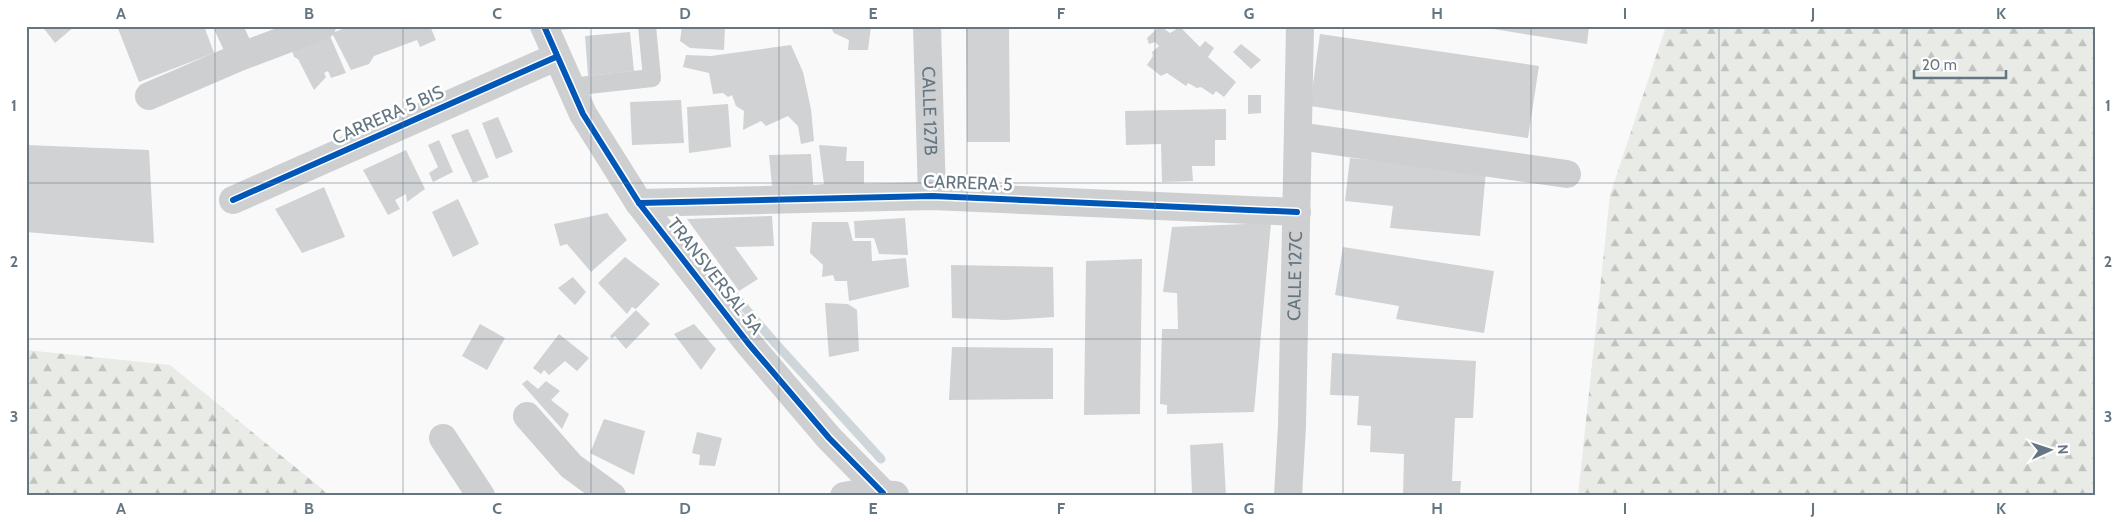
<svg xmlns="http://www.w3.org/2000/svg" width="2122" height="522" viewBox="0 0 2122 522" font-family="Cabin,sans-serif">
<defs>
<pattern id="forest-firs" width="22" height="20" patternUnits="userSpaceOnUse" patternTransform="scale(1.25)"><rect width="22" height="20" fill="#e8ebe6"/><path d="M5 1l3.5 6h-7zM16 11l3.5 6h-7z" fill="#c0c3c0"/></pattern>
</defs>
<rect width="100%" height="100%" fill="#f9f9f9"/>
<!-- forest -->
<g fill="url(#forest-firs)">
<polygon points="1666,26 2096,26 2096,496 1578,496 1610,195"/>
<polygon points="26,350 170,365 327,493 326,496 26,496"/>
</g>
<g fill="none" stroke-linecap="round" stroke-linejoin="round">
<!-- stream -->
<polyline stroke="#ced6d9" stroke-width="9" points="678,230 776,344 881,459"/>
</g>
<!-- building -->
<g fill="#d0d2d3">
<polygon points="42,26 75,26 55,43"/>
<polygon points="117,26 204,26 214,53 139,82"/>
<polygon points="350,26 430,26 436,40 420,47 417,40 374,56 369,64 351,70 332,33"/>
<polygon points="554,26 585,26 585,28 555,30"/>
<polygon points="682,26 725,26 724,50 690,48 680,41"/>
<polygon points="830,26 871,26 868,50 848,50 849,40 834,33"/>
<polygon points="966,26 1009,26 1010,142 967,142"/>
<polygon points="1160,26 1170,33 1180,27 1200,47 1205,41 1214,48 1208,57 1236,82 1224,97 1216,91 1213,95 1201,87 1197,88 1188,83 1186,86 1167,73 1161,76 1147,65 1153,56 1152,52 1159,46 1155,42 1149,44 1147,38"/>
<polygon points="1475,26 1589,26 1587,44"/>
<polygon points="630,32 634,71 588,76 585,36"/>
<polygon points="1320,34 1539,66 1528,138 1310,106"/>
<polygon points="330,36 346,73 331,78 328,71 324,73 326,77 314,90 298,59 294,57 292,50"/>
<polygon points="1241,44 1261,60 1251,69 1233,52"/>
<polygon points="791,45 803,72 811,109 814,141 801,144 798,126 788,116 766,126 761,121 743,130 744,111 736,106 732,95 728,97 723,93 713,94 709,73 683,67 686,55 711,56"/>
<polygon points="1248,95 1261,95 1261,113 1248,114"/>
<polygon points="681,100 684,143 632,145 630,102"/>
<polygon points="728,104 731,147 689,153 687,107"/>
<polygon points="1226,109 1226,140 1215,140 1215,166 1192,166 1193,181 1162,182 1161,144 1126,145 1125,111"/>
<polygon points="498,117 513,152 496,159 482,123"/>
<polygon points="468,129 489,177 473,183 451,135"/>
<polygon points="439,140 453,172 433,182 429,173 438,167 428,145"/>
<polygon points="26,145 149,150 154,243 26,232"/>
<polygon points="819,145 847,147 846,161 864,161 864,193 817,193 818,185 824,184"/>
<polygon points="406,150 425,189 407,202 406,194 395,200 400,209 388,215 363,170"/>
<polygon points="811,154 814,194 773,196 769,155"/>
<polygon points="1350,158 1486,171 1480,236 1390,228 1393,206 1345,201"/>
<polygon points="324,187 345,237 302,253 275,209"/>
<polygon points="458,199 479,244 453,257 432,212"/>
<polygon points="607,213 627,240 591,272 567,244 560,246 554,224"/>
<polygon points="772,216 774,246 735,247 758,279 739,291 687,219"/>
<polygon points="905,218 908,255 879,254 874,238 855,238 854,221"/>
<polygon points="812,222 848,222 853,241 871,241 872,261 906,258 909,287 849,301 847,281 835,281 833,275 822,277 823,265 810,253"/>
<polygon points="1271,223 1254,412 1167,414 1167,405 1160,404 1162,329 1178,329 1177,293 1163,292 1172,227"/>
<polygon points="1343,247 1494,271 1484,333 1396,319 1399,306 1335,295"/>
<polygon points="625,257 660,284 636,309 632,307 627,314 598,283"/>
<polygon points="1142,259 1140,414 1084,415 1086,261"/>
<polygon points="951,265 1053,267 1054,317 1006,320 952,318"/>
<polygon points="573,277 586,292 575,305 558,288"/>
<polygon points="825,303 848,304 857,310 859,351 829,357"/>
<polygon points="636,310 650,324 626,349 615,336 612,339 610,336"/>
<polygon points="480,324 505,338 487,370 462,356"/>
<polygon points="694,324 716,349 701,370 674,334"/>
<polygon points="559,334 589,358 577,371 565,361 549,375 544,370 541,374 533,368"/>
<polygon points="952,347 1053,348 1053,399 949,400"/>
<polygon points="1332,353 1476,361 1473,418 1455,418 1452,481 1461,481 1460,496 1403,496 1404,454 1370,452 1371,426 1357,425 1359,396 1330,395"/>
<polygon points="527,380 538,389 546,381 560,391 551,400 569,414 562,429 522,384"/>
<polygon points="604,419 645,431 634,475 590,453"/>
<polygon points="697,432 722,438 715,466 699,465 700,455 692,453"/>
<polygon points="1223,443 1226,496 1179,496 1179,494 1192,494 1190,445"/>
</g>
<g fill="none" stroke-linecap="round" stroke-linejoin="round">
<!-- lane -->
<polyline stroke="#cecfd0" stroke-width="18" points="570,87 652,78 647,26"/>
<!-- street -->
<g stroke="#cecfd0" stroke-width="28">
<polyline points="228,26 242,56"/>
<polyline points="544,26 583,114 639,203 748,343 829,438 883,493"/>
<path id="s1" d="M 927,26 L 932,196"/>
<polyline points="149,96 242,56 322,26"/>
<polyline points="1298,136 1567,174"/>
<polyline points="233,200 556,57"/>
<polyline points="639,203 932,196 1297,212"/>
<polyline points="527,416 571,466 612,496"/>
<polyline points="443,438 481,496"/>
<polyline points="844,496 861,493 895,495"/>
<path id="s2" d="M 1288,496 L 1292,426 L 1300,26"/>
</g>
<!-- cycleway casing -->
<g stroke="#fff" stroke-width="9">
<g id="cycleway">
<polyline points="544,26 583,114 639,203 748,343 829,438 883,493"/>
<polyline points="233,200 556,57"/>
<polyline points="639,203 932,196 1297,212"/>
</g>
</g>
<!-- cycleway -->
<use href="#cycleway" stroke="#0057b8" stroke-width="6"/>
</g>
<!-- grid -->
<path fill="none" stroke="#657683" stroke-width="1" stroke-opacity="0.55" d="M 215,26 L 215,496M 403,26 L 403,496M 591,26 L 591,496M 779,26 L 779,496M 967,26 L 967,496M 1155,26 L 1155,496M 1343,26 L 1343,496M 1531,26 L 1531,496M 1719,26 L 1719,496M 1907,26 L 1907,496M 26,183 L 2096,183M 26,339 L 2096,339"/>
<g text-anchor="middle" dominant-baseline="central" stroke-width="5" stroke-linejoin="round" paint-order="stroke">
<!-- street labels -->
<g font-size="18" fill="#657683" stroke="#fff">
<text stroke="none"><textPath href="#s1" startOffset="85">CALLE 127B</textPath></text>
<text transform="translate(388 115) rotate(-24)">CARRERA 5 BIS</text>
<text transform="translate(968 183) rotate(2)">CARRERA 5</text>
<text transform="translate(715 276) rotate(52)">TRANSVERSAL 5A</text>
<text stroke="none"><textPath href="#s2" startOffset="220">CALLE 127C</textPath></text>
</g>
</g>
<!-- border -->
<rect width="2122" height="522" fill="none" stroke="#ffffff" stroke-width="55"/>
<!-- north arrow -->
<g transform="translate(2050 450) rotate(87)" stroke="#ffffff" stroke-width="4" paint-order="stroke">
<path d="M0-4L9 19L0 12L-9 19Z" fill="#657683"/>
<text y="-8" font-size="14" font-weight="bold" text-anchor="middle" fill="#657683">N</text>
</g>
<!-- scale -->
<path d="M1914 70v8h92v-8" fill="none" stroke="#657683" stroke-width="2.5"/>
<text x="1922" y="70" font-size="15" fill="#657683" stroke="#ffffff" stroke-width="4" paint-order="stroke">20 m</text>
<rect x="28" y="28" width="2066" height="466" fill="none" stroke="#657683" stroke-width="2"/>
<g font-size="16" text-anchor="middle" font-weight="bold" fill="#657683">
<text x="121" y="19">A</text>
<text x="309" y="19">B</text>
<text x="497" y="19">C</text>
<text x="685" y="19">D</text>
<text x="873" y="19">E</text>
<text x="1061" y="19">F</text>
<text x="1249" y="19">G</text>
<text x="1437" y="19">H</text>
<text x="1625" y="19">I</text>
<text x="1813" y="19">J</text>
<text x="2001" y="19">K</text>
<text x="14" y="111">1</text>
<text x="2108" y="111">1</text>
<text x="14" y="267">2</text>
<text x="2108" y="267">2</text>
<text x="14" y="422">3</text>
<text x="2108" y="422">3</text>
<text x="121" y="514">A</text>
<text x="309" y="514">B</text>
<text x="497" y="514">C</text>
<text x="685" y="514">D</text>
<text x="873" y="514">E</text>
<text x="1061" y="514">F</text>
<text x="1249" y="514">G</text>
<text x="1437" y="514">H</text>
<text x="1625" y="514">I</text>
<text x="1813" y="514">J</text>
<text x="2001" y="514">K</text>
</g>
</svg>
